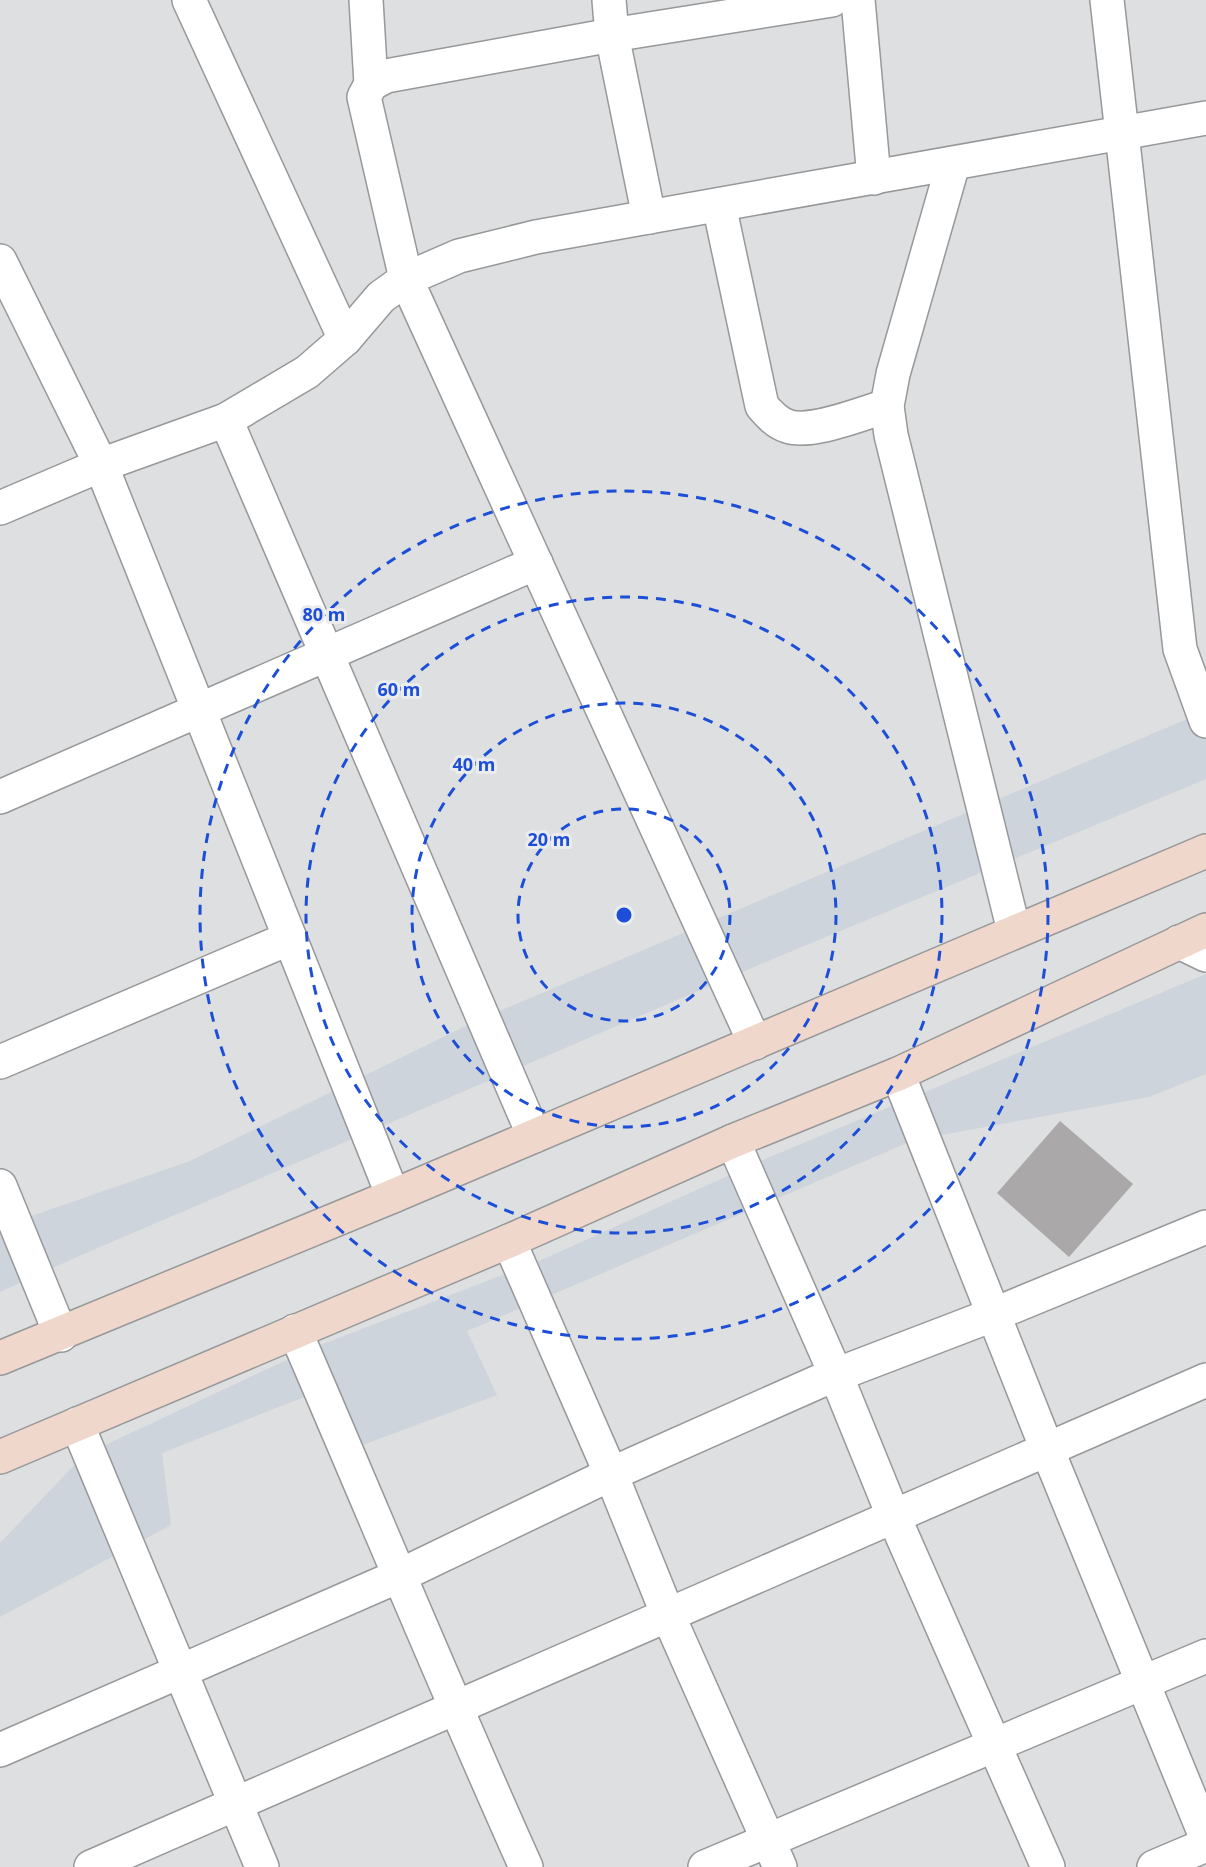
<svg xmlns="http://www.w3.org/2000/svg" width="1206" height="1867" viewBox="0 0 1206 1867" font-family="'Noto Sans',sans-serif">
<rect width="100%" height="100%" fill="#dddfe0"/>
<!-- built -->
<g fill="#cdd4db">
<polygon points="1206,711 1206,779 773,959 79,1256 0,1292 0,1227 190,1161 476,1021"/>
<polygon points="1206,974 1206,1074 1149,1097 914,1140 467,1331 497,1395 357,1447 327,1388 162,1453 171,1525 0,1617 0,1543 84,1455 310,1349 537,1262 763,1160"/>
</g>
<!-- building -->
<polygon fill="#aaa8a8" points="1060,1121 1133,1184 1069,1257 997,1193"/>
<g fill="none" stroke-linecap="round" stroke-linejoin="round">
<!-- minor casing -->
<g stroke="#97989a" stroke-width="36">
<g id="minor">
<polyline points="189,0 345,339"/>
<polyline points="366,0 371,84 364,97 406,279 755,1043"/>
<polyline points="609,0 612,35 649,217"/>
<polyline points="858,0 874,178"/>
<polyline points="1107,0 1180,649 1206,721"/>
<polyline points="371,84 386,76 612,35 832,0"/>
<polyline points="953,164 893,374 887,406 891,435 1014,931"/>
<path d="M 719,205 L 762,406 C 769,414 777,423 787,426 C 810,435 863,413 887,406"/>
<polyline points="0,261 101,465 393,1196"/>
<polyline points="226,420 534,1136"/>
<polyline points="0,508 101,465 226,420 307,372 345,339 381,297 406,279 459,256 536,237 1206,118"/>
<polyline points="0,797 536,563"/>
<polyline points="1179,942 1206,955"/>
<polyline points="0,1062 290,938"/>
<polyline points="898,1074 1047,1449 1206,1837"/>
<polyline points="733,1141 836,1375 893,1515 1048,1867"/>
<polyline points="0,1186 61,1335"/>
<polyline points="509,1241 611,1474 668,1615 780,1867"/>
<path d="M 295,1331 C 372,1509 446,1689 526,1867"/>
<polyline points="77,1424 262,1867"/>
<polyline points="0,1750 401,1575 611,1474 820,1381 995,1314 1206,1227"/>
<polyline points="91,1867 1206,1380"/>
<polyline points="705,1867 1206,1656"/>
<polyline points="1154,1867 1206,1845"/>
</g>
</g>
<!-- secondary casing -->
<g stroke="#97989a" stroke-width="36">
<g id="secondary">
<polyline points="0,1358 393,1196 1206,851"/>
<polyline points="0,1457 509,1241 733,1141 898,1074 1206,930"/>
</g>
</g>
<!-- minor -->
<use href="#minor" stroke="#fff" stroke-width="33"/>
<!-- secondary -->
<use href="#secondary" stroke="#efd8cb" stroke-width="33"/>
</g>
<!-- distance rings -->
<g fill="none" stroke="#1d4ed8" stroke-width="3" stroke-dasharray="10 8">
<circle cx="624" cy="915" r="106"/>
<circle cx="624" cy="915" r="212"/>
<circle cx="624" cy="915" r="318"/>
<circle cx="624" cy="915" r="424"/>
</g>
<circle cx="624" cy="915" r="9" fill="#1d4ed8" stroke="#ebeced" stroke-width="3"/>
<g font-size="18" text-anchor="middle" font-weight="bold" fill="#1d4ed8" stroke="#ebeced" stroke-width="6" stroke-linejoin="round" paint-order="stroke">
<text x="324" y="621">80 m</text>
<text x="399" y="696">60 m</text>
<text x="474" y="771">40 m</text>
<text x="549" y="846">20 m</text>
</g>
</svg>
